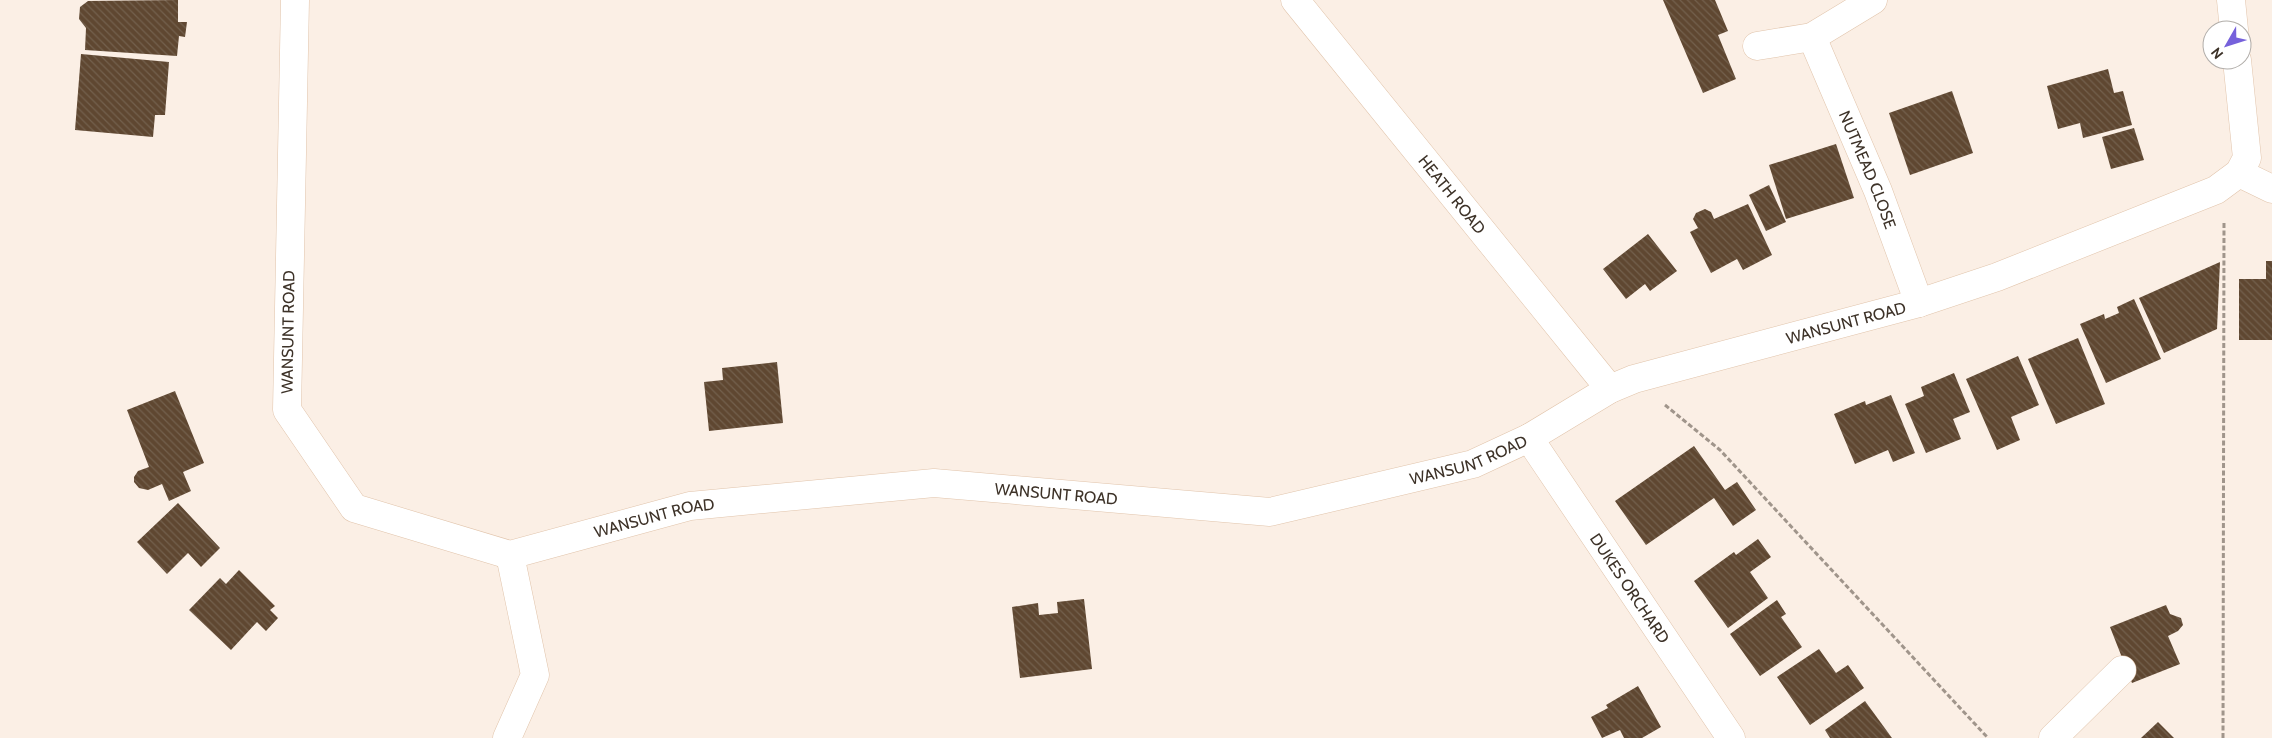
<svg xmlns="http://www.w3.org/2000/svg" width="2272" height="738" viewBox="0 0 2272 738" font-family="Cabin,sans-serif">
<defs>
<pattern id="building-back-hatch" width="6" height="6" patternUnits="userSpaceOnUse" patternTransform="scale(1.25)"><rect width="6" height="6" fill="#5f4731"/><path d="M-1 5l2 2M0 0l6 6M5-1l2 2" fill="none" stroke="#73604d"/></pattern>
</defs>
<rect width="100%" height="100%" fill="#fbefe5"/>
<!-- building -->
<g fill="url(#building-back-hatch)">
<polygon points="178,0 178,22 187,22 185,37 179,36 177,56 85,50 86,28 79,19 80,7 88,1"/>
<polygon points="1663,0 1715,0 1728,31 1718,35 1736,79 1703,93"/>
<polygon points="81,54 169,62 165,115 155,115 153,137 75,130"/>
<polygon points="2108,69 2114,93 2123,91 2132,125 2083,138 2080,123 2058,129 2047,86"/>
<polygon points="1952,91 1973,153 1910,175 1889,113"/>
<polygon points="2134,128 2144,160 2111,169 2102,137"/>
<polygon points="1836,144 1854,198 1786,219 1769,165"/>
<polygon points="1769,185 1786,222 1766,231 1749,195"/>
<polygon points="1748,204 1772,255 1743,270 1737,259 1711,273 1690,232 1698,228 1693,219 1696,213 1705,209 1711,212 1714,219"/>
<polygon points="1648,234 1677,271 1650,291 1645,284 1626,299 1603,269"/>
<polygon points="2266,261 2272,261 2272,340 2239,340 2239,279 2266,279"/>
<polygon points="2220,262 2217,329 2164,353 2139,298"/>
<polygon points="2134,299 2161,359 2106,383 2080,324 2104,314 2105,319 2119,313 2117,307"/>
<polygon points="2078,338 2105,404 2056,424 2028,359"/>
<polygon points="2018,356 2039,405 2011,417 2020,440 1997,450 1966,379"/>
<polygon points="777,362 783,423 709,431 704,382 723,380 722,368"/>
<polygon points="1954,373 1970,412 1953,419 1961,439 1926,453 1905,404 1924,396 1921,387"/>
<polygon points="175,391 204,463 183,472 191,491 169,501 162,484 148,490 139,488 134,482 134,477 138,471 149,467 127,410"/>
<polygon points="1891,395 1915,453 1893,462 1888,450 1855,464 1834,414 1865,401 1866,405"/>
<polygon points="1694,446 1725,490 1737,482 1756,510 1733,526 1714,498 1646,545 1615,501"/>
<polygon points="178,503 220,548 201,567 188,553 167,574 137,542"/>
<polygon points="1758,539 1771,557 1750,572 1768,598 1728,628 1694,581 1734,552 1736,555"/>
<polygon points="239,570 275,606 270,610 278,618 266,631 257,622 231,650 189,610 220,578 226,584"/>
<polygon points="1084,599 1092,669 1020,678 1012,607 1038,603 1039,615 1058,613 1057,602"/>
<polygon points="1777,600 1786,614 1781,617 1802,647 1760,676 1730,634"/>
<polygon points="2166,605 2170,614 2181,618 2183,625 2178,631 2168,636 2180,664 2132,683 2110,627"/>
<polygon points="1819,649 1836,673 1848,665 1864,688 1810,725 1777,677"/>
<polygon points="1638,686 1661,727 1642,738 1624,738 1620,730 1602,738 1591,717 1608,708 1606,705"/>
<polygon points="1865,701 1892,738 1830,738 1825,730"/>
<polygon points="2158,722 2174,738 2141,738"/>
</g>
<g fill="none" stroke-linecap="round" stroke-linejoin="round">
<!-- minor casing -->
<g stroke="#e1c4ab" stroke-width="29">
<g id="minor">
<path id="s1" d="M 295,0 L 287,410 L 354,508 L 510,555 L 690,506 L 934,483 L 1270,512 L 1473,464 L 1529,438 L 1610,389 L 1634,379 L 1919,303 L 1997,277 L 2216,190 L 2239,173 L 2247,158 L 2237,60"/>
<path id="s2" d="M 1295,0 L 1610,389"/>
<polyline points="2231,0 2234,30"/>
<path id="s3" d="M 1812,37 L 1878,191 L 1919,303"/>
<polyline points="1757,46 1812,37 1873,0"/>
<polyline points="2239,173 2272,189"/>
<path id="s4" d="M 1529,438 L 1731,738"/>
<polyline points="507,738 535,675 510,555"/>
<polyline points="2053,738 2122,670"/>
</g>
</g>
<!-- path -->
<g stroke="#a0958b" stroke-width="3" stroke-dasharray="5 2.5" stroke-linecap="butt">
<polyline points="1665,405 1720,450 1988,738"/>
<polyline points="2223,738 2224,222"/>
</g>
<!-- minor -->
<use href="#minor" stroke="#fff" stroke-width="28"/>
</g>
<g text-anchor="middle" dominant-baseline="central" stroke-width="5" stroke-linejoin="round" paint-order="stroke">
<!-- street labels -->
<g font-size="16" fill="#3d3228" stroke="#fff">
<text stroke="none"><textPath href="#s3" startOffset="144">NUTMEAD CLOSE</textPath></text>
<text stroke="none"><textPath href="#s2" startOffset="250">HEATH ROAD</textPath></text>
<text stroke="none"><textPath href="#s1" startOffset="2071">WANSUNT ROAD</textPath></text>
<text transform="translate(288 332) rotate(-89)">WANSUNT ROAD</text>
<text stroke="none"><textPath href="#s1" startOffset="1666">WANSUNT ROAD</textPath></text>
<text stroke="none"><textPath href="#s1" startOffset="1246">WANSUNT ROAD</textPath></text>
<text stroke="none"><textPath href="#s1" startOffset="841">WANSUNT ROAD</textPath></text>
<text stroke="none"><textPath href="#s4" startOffset="181">DUKES ORCHARD</textPath></text>
</g>
</g>
<!-- north arrow -->
<g transform="translate(2227 45) rotate(231)"><circle r="24" fill="#ffffff" stroke="#b1ada9"/>
<path d="M0-4L9 19L0 12L-9 19Z" fill="#7661db"/>
<text y="-8" font-size="14" font-weight="bold" text-anchor="middle" fill="#3d3228">N</text>
</g>
</svg>
